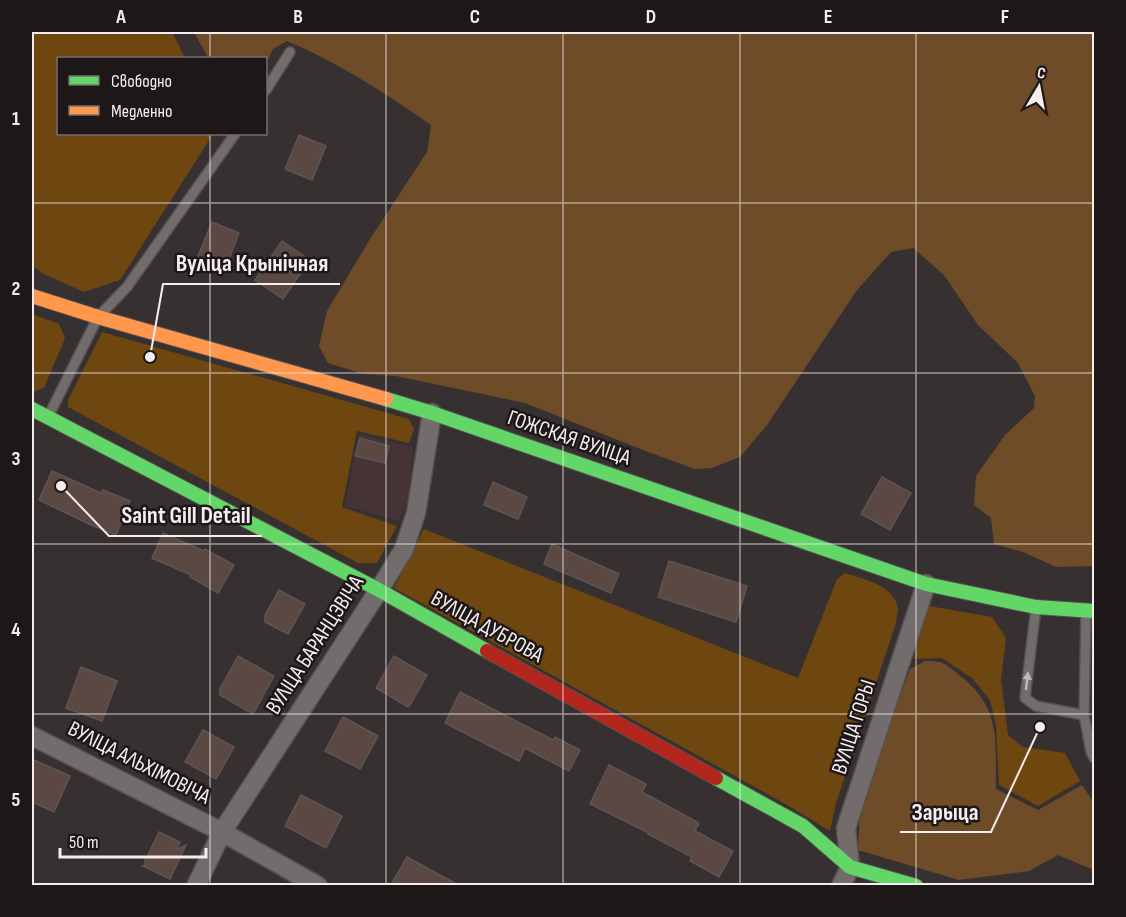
<svg xmlns="http://www.w3.org/2000/svg" width="1126" height="917" viewBox="0 0 1126 917" font-family="'Sofia Sans Condensed',sans-serif">
<rect width="100%" height="100%" fill="#373031"/>
<!-- built -->
<polygon fill="#453336" points="359,434 413,447 409,496 399,521 345,506"/>
<!-- green -->
<g fill="#6d4610">
<polygon points="32,32 172,32 185,58 58,58 58,134 213,134 120,280 84,292 42,273 32,265"/>
<polygon points="32,314 59,324 65,338 44,388 32,392"/>
<polygon points="102,332 409,419 414,429 409,443 357,431 342,507 397,526 377,563 358,563 68,407 68,400"/>
<path d="M 424,529 L 798,678 L 837,579 L 845,573 C 863,579 895,585 898,609 C 898,613 896,619 896,623 L 836,803 L 830,831 L 782,802 L 394,588 Z"/>
<polygon points="929,606 992,617 1006,638 1001,680 1008,735 1023,747 1065,753 1080,781 1038,806 999,785 996,725 990,700 972,678 942,658 914,659 924,615"/>
</g>
<!-- forest -->
<g fill="#6d4c27">
<path d="M 194,32 L 1094,32 L 1094,566 L 1056,567 L 1023,552 L 994,544 L 991,518 L 974,505 L 976,476 L 1005,435 L 1034,408 L 1035,396 L 1018,363 L 978,325 L 944,275 L 913,248 L 891,252 L 857,290 L 767,425 L 740,457 L 712,468 L 695,469 L 648,452 L 525,403 L 396,376 L 363,374 L 328,363 L 319,346 L 327,311 L 370,239 L 427,152 L 431,125 C 386,94 338,62 287,41 L 273,49 L 266,63 L 266,58 L 208,58 Z"/>
<path d="M 925,661 C 944,661 944,663 958,674 C 1002,707 995,740 996,789 L 1038,810 L 1082,785 L 1094,803 L 1094,870 L 1058,855 L 1029,871 L 959,880 L 858,850 L 860,808 L 910,669 Z"/>
</g>
<!-- building -->
<g fill="#5c4843" stroke="#5b5555" stroke-width="1.5">
<polygon points="299,135 326,146 312,180 285,169"/>
<polygon points="212,222 239,233 226,267 198,256"/>
<polygon points="282,241 310,260 283,299 255,280"/>
<polygon points="360,438 389,446 385,463 355,456"/>
<polygon points="52,471 101,493 103,490 130,501 116,535 89,524 39,500"/>
<polygon points="882,477 911,493 890,530 861,514"/>
<polygon points="493,482 527,497 518,519 484,505"/>
<polygon points="163,533 204,551 205,549 234,565 218,593 190,577 191,575 152,558"/>
<polygon points="552,544 619,574 611,593 544,564"/>
<polygon points="669,561 747,586 736,622 658,597"/>
<polygon points="279,590 305,604 288,634 265,622 265,615"/>
<polygon points="238,656 274,676 253,714 220,695 220,689"/>
<polygon points="394,656 427,675 410,705 408,704 408,707 376,688"/>
<polygon points="81,667 117,681 102,721 66,708"/>
<polygon points="460,692 553,740 555,737 580,750 569,771 525,748 519,761 445,723"/>
<polygon points="343,717 378,736 360,769 325,751"/>
<polygon points="203,730 234,747 216,779 185,762"/>
<polygon points="32,759 70,776 54,812 32,802"/>
<polygon points="609,765 646,784 642,792 699,823 695,831 733,851 719,877 690,861 692,857 648,834 649,833 590,804"/>
<polygon points="301,795 342,816 326,848 285,826"/>
<polygon points="159,832 180,842 176,850 186,845 170,879 143,866 145,865 145,861"/>
<polygon points="407,857 458,885 391,885"/>
</g>
<g fill="none" stroke-linecap="round" stroke-linejoin="round">
<!-- lane casing -->
<g stroke="#564f50" stroke-width="12">
<g id="lane">
<polyline points="266,90 290,52"/>
<polyline points="49,415 98,317 127,287 235,134"/>
<polyline points="1036,607 1025,698 1036,706 1084,715"/>
<polyline points="1086,613 1084,715 1091,752 1094,758"/>
</g>
</g>
<!-- street casing -->
<g stroke="#564f50" stroke-width="21">
<g id="street">
<polyline points="32,736 222,832 318,886"/>
<polyline points="196,886 222,832 379,590 404,549 416,513 432,413"/>
<polyline points="841,886 850,867 846,828 926,584"/>
</g>
</g>
<!-- fast casing -->
<g stroke="#564f50" stroke-width="16">
<g id="fast">
<polyline points="386,399 432,413 926,584 1036,607 1094,611"/>
<polyline points="32,409 379,590 487,651"/>
<polyline points="716,778 803,826 850,867 916,886"/>
</g>
</g>
<!-- slow casing -->
<g stroke="#564f50" stroke-width="16">
<polyline id="slow" points="32,296 98,317 386,399"/>
</g>
<!-- jam casing -->
<g stroke="#564f50" stroke-width="16">
<polyline id="jam" points="487,651 716,778"/>
</g>
<!-- lane -->
<use href="#lane" stroke="#726c6c" stroke-width="9"/>
<!-- street -->
<use href="#street" stroke="#726c6c" stroke-width="18"/>
<!-- fast -->
<use href="#fast" stroke="#63d668" stroke-width="14"/>
<!-- slow -->
<use href="#slow" stroke="#ff974d" stroke-width="14"/>
<!-- jam -->
<use href="#jam" stroke="#b3261e" stroke-width="14"/>
</g>
<!-- one-way arrows -->
<defs><path id="oneway-solid" d="M-6-.8H1V-3.2L6.5 0L1 3.2V.8H-6Z" transform="scale(1.5)"/></defs>
<use fill="#c1b9ba" href="#oneway-solid" transform="translate(1027 681) rotate(-83)"/>
<!-- grid -->
<path fill="none" stroke="#f6edee" stroke-width="1.5" stroke-opacity="0.55" d="M 210,32 L 210,58M 386,32 L 386,886M 563,32 L 563,886M 740,32 L 740,886M 916,32 L 916,886M 210,134 L 210,886M 32,203 L 1094,203M 32,373 L 1094,373M 32,544 L 1094,544M 32,714 L 1094,714"/>
<g text-anchor="middle" dominant-baseline="central" stroke-width="5" stroke-linejoin="round" paint-order="stroke">
<!-- street labels -->
<g font-size="22" fill="#f6edee" stroke="#1d1718">
<text transform="translate(569 438) rotate(19)">ГОЖСКАЯ ВУЛІЦА</text>
<text transform="translate(487 627) rotate(29)">ВУЛІЦА ДУБРОВА</text>
<text transform="translate(315 645) rotate(-57)">ВУЛІЦА БАРАНЦЭВІЧА</text>
<text transform="translate(854 727) rotate(-72)">ВУЛІЦА ГОРЫ</text>
<text transform="translate(139 763) rotate(27)">ВУЛІЦА АЛЬХІМОВІЧА</text>
</g>
</g>
<!-- callouts -->
<path fill="none" stroke="#f6edee" stroke-width="2" d="M150 357L163 284H340M61 486L109 536H262M1040 727L991 832H900"/>
<g fill="#f6edee" stroke="#1d1718" stroke-width="2">
<circle cx="150" cy="357" r="6"/>
<circle cx="61" cy="486" r="6"/>
<circle cx="1040" cy="727" r="6"/>
</g>
<g font-size="24" text-anchor="middle" font-weight="bold" fill="#f6edee" stroke="#1d1718" stroke-width="5" stroke-linejoin="round" paint-order="stroke">
<text x="252" y="271">Вуліца Крынічная</text>
<text x="186" y="523">Saint Gill Detail</text>
<text x="945" y="820">Зарыца</text>
</g>
<!-- border -->
<rect width="1126" height="917" fill="none" stroke="#1d1718" stroke-width="66"/>
<!-- legend -->
<rect x="57" y="57" width="210" height="78" fill="#1d1718" stroke="#746d6e" stroke-width="1.5"/>
<rect x="69" y="76" width="30" height="9" fill="#63d668" stroke="#746d6e" stroke-width="1.5"/>
<text x="111" y="87" font-size="18" fill="#f6edee">Свободно</text>
<rect x="69" y="106" width="30" height="9" fill="#ff974d" stroke="#746d6e" stroke-width="1.5"/>
<text x="111" y="117" font-size="18" fill="#f6edee">Медленно</text>
<!-- north arrow -->
<g transform="translate(1039 87) rotate(10)" stroke="#1d1718" stroke-width="4.5" paint-order="stroke">
<path d="M0-4.5L10 22L0 15L-10 22Z" fill="#f6edee"/>
<text y="-9" font-size="16" font-weight="bold" text-anchor="middle" fill="#f6edee">С</text>
</g>
<!-- scale -->
<path d="M60 848v9h146v-9" fill="none" stroke="#f6edee" stroke-width="3"/>
<text x="69" y="848" font-size="18" fill="#f6edee" stroke="#1d1718" stroke-width="4.5" paint-order="stroke">50 m</text>
<rect x="33" y="33" width="1060" height="851" fill="none" stroke="#f6edee" stroke-width="2"/>
<g font-size="20" text-anchor="middle" font-weight="bold" fill="#f6edee">
<text x="121" y="23">A</text>
<text x="298" y="23">B</text>
<text x="475" y="23">C</text>
<text x="651" y="23">D</text>
<text x="828" y="23">E</text>
<text x="1005" y="23">F</text>
<text x="16" y="125">1</text>
<text x="16" y="295">2</text>
<text x="16" y="465">3</text>
<text x="16" y="636">4</text>
<text x="16" y="806">5</text>
</g>
</svg>
